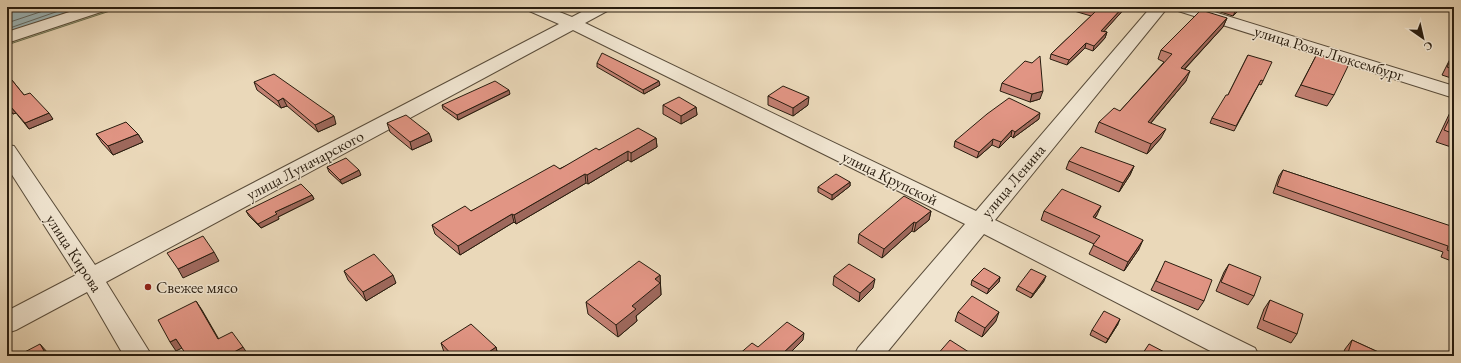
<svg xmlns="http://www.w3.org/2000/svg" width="1461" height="363" viewBox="0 0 1461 363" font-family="'EB Garamond',serif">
<rect width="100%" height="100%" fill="#ead8b9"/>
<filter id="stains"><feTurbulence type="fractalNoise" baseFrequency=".005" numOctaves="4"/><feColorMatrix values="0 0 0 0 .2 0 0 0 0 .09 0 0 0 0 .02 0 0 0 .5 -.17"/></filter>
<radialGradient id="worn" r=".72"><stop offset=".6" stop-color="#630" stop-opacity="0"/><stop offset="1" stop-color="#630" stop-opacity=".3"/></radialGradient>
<!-- green -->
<polygon fill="#b1c093" stroke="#6d6e51" points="83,7 122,7 7,45 7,33"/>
<!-- water -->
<polygon fill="#9cb7ba" stroke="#6e7976" points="7,7 83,7 7,33"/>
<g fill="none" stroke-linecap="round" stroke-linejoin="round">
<!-- shore -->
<g stroke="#626a64" stroke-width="1">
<polyline points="7,23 55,7"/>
<polyline points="7,29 70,7"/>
</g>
<!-- minor casing -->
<g stroke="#594c3a" stroke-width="2">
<g id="minor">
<polygon points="85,7 109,7 107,10 7,43 7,32"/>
<polygon points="525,7 547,7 572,17 591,7 611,7 609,10 585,23 976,211 1151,7 1168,7 995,220 1255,348 1259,356 1220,356 984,234 884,356 854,356 858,348 965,224 573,30 106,282 152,356 124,356 87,292 16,330 7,333 7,311 76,275 7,167 7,145 14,146 95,265 559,24 527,10"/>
<polygon points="1173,7 1198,7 1454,86 1454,98 1175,10"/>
</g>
</g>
<!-- minor -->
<use href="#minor" fill="#f1e6d2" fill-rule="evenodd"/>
</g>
<!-- wall -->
<g fill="#c28072" stroke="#291d0f">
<polygon points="1064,7 1126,7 1104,31 1107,32 1105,38 1093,51 1085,48 1067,65 1050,59 1051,54 1091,16 1064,8"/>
<polygon points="1208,7 1240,7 1238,11 1233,16 1208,8"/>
<polygon points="1227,18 1223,27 1185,69 1186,81 1151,123 1161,138 1147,154 1095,132 1099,122 1120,111 1164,62 1158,59 1161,50"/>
<polygon points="1454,53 1454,79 1442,75 1449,61"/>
<polygon points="1317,54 1334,95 1327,106 1295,96"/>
<polygon points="1248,55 1263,81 1261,85 1259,84 1234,131 1210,123 1212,118 1228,95"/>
<polygon points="597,63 660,85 644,94 597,67"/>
<polygon points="1032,63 1040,99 1030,102 1000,91 1002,83"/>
<polygon points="7,74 24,95 53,119 29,129 16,113 13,114 7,107"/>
<polygon points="254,82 336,124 318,132 287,106 281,108 257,90"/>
<polygon points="510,94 458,120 443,109 442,105"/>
<polygon points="768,96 808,105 793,116 768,105"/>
<polygon points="1454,104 1454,148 1436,142"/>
<polygon points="663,105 696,107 697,115 681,124 663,114"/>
<polygon points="1039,119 1013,138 1011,136 999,148 992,145 977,158 954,147 955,141"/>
<polygon points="387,123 432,141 412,150 390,132"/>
<polygon points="96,134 138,134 143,142 113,155 102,143"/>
<polygon points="656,138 657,147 631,162 628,160 588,184 586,183 516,224 514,222 460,255 435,234 432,225 471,211 599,150"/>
<polygon points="1069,161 1134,166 1130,175 1119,192 1066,169"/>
<polygon points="327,167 361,175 342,184 329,172"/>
<polygon points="1283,170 1449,226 1454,211 1454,262 1441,257 1443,252 1273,193 1279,176"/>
<polygon points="850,182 850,186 832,200 818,192 818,187"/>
<polygon points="312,195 314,199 278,217 279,219 261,228 249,216 246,211"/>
<polygon points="931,211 929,220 914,232 912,231 882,258 858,243 859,234"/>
<polygon points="1044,211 1097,215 1095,218 1139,249 1124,271 1089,254 1094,244 1041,220"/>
<polygon points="1229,264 1254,296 1248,305 1216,291 1224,272"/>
<polygon points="1161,270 1204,301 1198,310 1151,290"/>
<polygon points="344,271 396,283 366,301 348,280"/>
<polygon points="660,275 661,295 636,316 637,321 618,337 588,314 586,302"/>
<polygon points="834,276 873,288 859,302 833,285"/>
<polygon points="1000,277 999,282 987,294 971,285 972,280"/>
<polygon points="1044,281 1031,298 1016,290 1018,286"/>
<polygon points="1270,300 1297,334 1291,343 1257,328 1264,309"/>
<polygon points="958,312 996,321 982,337 955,321"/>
<polygon points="1118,324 1106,343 1090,335 1092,330"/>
<polygon points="1352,340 1387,356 1342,356 1345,349"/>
<polygon points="441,343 496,347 498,356 448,356 444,352"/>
</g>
<!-- shaded-wall -->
<g fill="#9e685c" stroke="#291d0f">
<polygon points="1123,7 1126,7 1100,36 1101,31"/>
<polygon points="1240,7 1238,11 1233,16 1235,12"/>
<polygon points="1227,18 1223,27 1177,77 1181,68"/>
<polygon points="1107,32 1105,38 1093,51 1094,46"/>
<polygon points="1086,43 1085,48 1067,65 1069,60"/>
<polygon points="1190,71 1186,81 1144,131 1148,122"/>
<polygon points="659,81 660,85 644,94 643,90"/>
<polygon points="509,90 510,94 458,120 457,115"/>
<polygon points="1043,91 1040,99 1030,102 1032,94"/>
<polygon points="809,97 808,105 793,116 793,108"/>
<polygon points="283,98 287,106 281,108 278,101"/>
<polygon points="11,107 16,113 13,114 9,108"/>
<polygon points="696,107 697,115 681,124 681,116"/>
<polygon points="49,113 53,119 29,129 25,123"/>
<polygon points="1040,113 1039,119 1013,138 1015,132"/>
<polygon points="334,116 336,124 318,132 315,125"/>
<polygon points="1166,129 1161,138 1147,154 1151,144"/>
<polygon points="1012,130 1011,136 999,148 1001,142"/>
<polygon points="429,133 432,141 412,150 410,142"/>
<polygon points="138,134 143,142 113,155 108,146"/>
<polygon points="656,138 657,147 631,162 631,153"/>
<polygon points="993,139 992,145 977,158 979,152"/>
<polygon points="628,151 628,160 588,184 587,175"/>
<polygon points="1134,166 1130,175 1119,192 1123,183"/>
<polygon points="359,170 361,175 342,184 340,180"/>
<polygon points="585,174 586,183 516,224 514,215"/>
<polygon points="850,182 850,186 832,200 832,195"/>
<polygon points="312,195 314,199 278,217 279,219 261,228 258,224 275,212"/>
<polygon points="1101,206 1097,215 1089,225 1093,217"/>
<polygon points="931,211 929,220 914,232 916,223"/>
<polygon points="512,214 514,222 460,255 458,246"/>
<polygon points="914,222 912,231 882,258 884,249"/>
<polygon points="1143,240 1139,249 1124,271 1128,262"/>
<polygon points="214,252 219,261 183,278 178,269"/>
<polygon points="393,275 396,283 366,301 363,292"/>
<polygon points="660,275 661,295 636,316 637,321 618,337 616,325 655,279"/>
<polygon points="1046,276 1044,281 1031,298 1033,294"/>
<polygon points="1000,277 999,282 987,294 989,289"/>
<polygon points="875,279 873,288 859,302 860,293"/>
<polygon points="196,301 202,310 224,348 218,339"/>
<polygon points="999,312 996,321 982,337 985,328"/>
<polygon points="1120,319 1118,324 1106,343 1108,339"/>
<polygon points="804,333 803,340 787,356 780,356"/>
<polygon points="176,339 182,348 176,351 170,342"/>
<polygon points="40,344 48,353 50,356 47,356"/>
<polygon points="243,347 249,356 227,356"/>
<polygon points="496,347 498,356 483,356"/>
</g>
<!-- building -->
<g fill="#e19584" stroke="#291d0f">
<polygon points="1079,7 1123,7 1101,31 1107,32 1094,46 1086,43 1069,60 1051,54 1095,12"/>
<polygon points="1218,7 1240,7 1235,12"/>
<polygon points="1201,10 1227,18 1181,68 1190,71 1148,122 1166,129 1151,144 1099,122 1114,108 1120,111 1172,54 1161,50"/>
<polygon points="602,53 659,81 643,90 597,63"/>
<polygon points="1454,53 1454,69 1447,67"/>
<polygon points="1317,54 1349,64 1334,95 1301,85"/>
<polygon points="1248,55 1272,62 1263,81 1261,80 1236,126 1212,118 1226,95 1228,95"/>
<polygon points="1040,56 1043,91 1032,94 1002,83 1025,61 1032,63"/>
<polygon points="7,74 24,95 30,93 49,113 25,123 11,107 9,108 7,106"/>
<polygon points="274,74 334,116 315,125 283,98 278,101 254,82"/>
<polygon points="495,81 509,90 457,115 442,105"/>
<polygon points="783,86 809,97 793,108 768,96"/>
<polygon points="679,97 696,107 681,116 663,105"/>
<polygon points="1009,98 1040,113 1015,132 1012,130 1001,142 993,139 979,152 955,141 987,114"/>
<polygon points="1454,109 1454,134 1444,130"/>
<polygon points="406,115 429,133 410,142 387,123"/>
<polygon points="126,122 138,134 108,146 96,134"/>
<polygon points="638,128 656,138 631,153 628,151 587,175 585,174 514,215 512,214 458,246 432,225 465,206 471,211 554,165 560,169 596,148 599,150"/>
<polygon points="1081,147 1134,166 1123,183 1069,161"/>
<polygon points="346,158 359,170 340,180 327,167"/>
<polygon points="1283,170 1451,226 1454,219 1454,253 1447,250 1448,246 1277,186"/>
<polygon points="836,174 850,182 832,195 818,187"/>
<polygon points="301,184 312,195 275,212 277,214 258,224 246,211"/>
<polygon points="1062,189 1101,206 1093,217 1143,240 1128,262 1093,245 1100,236 1044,211"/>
<polygon points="904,196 931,211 916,223 914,222 884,249 859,234"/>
<polygon points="203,236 214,252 178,269 167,253"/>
<polygon points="374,254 393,275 363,292 344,271"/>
<polygon points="639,261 660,275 655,279 660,283 632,306 636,309 616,325 586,302"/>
<polygon points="1165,261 1212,280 1204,301 1156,281"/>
<polygon points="849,264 875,279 860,293 834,276"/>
<polygon points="1229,264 1261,277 1254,296 1221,282"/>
<polygon points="984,268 1000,277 989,289 972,280"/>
<polygon points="1031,269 1046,276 1033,294 1018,286"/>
<polygon points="972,296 999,312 985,328 958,312"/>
<polygon points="1270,300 1303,314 1297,334 1263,320"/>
<polygon points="196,301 218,339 232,332 243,347 227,356 187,356 176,339 170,342 158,320"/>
<polygon points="1104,311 1120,319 1108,339 1092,330"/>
<polygon points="787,322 804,333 780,356 737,356 752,343 758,347"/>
<polygon points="471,324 496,347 483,356 453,356 441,343"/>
<polygon points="950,340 975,356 936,356"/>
<polygon points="1352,340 1387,356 1347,356"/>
<polygon points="40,344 47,356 17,356"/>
<polygon points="1149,344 1172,356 1141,356"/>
</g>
<!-- markers -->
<circle fill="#8f2418" stroke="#f1e6d2" stroke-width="1.5" cx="148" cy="287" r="4"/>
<g text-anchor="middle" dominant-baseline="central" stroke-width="3" stroke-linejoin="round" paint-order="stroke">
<!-- street labels -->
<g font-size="16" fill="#291d0f" stroke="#f1e6d2">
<text transform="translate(1329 53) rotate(17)">улица Розы Люксембург</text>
<text transform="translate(305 165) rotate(-28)">улица Луначарского</text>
<text transform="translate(890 178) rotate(26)">улица Крупской</text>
<text transform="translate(1013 181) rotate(-50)">улица Ленина</text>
<text transform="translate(74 253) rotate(57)">улица Кирова</text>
</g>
<!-- poi labels -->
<g font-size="16" fill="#291d0f" stroke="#f1e6d2" text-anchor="start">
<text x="156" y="287">Свежее мясо</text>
</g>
</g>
<!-- margin -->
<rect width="1461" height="363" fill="none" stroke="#ead8b9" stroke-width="24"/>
<rect x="8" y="8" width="1445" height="347" fill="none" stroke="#291d0f" stroke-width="2"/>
<rect x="12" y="12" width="1437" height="339" fill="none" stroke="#291d0f"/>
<!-- north arrow -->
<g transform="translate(1423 38) rotate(146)" stroke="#f1e6d2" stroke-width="3" paint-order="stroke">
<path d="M0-3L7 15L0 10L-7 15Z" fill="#291d0f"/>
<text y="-6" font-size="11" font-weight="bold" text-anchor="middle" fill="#291d0f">С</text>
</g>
<rect width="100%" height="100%" filter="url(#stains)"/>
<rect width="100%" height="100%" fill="url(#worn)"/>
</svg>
